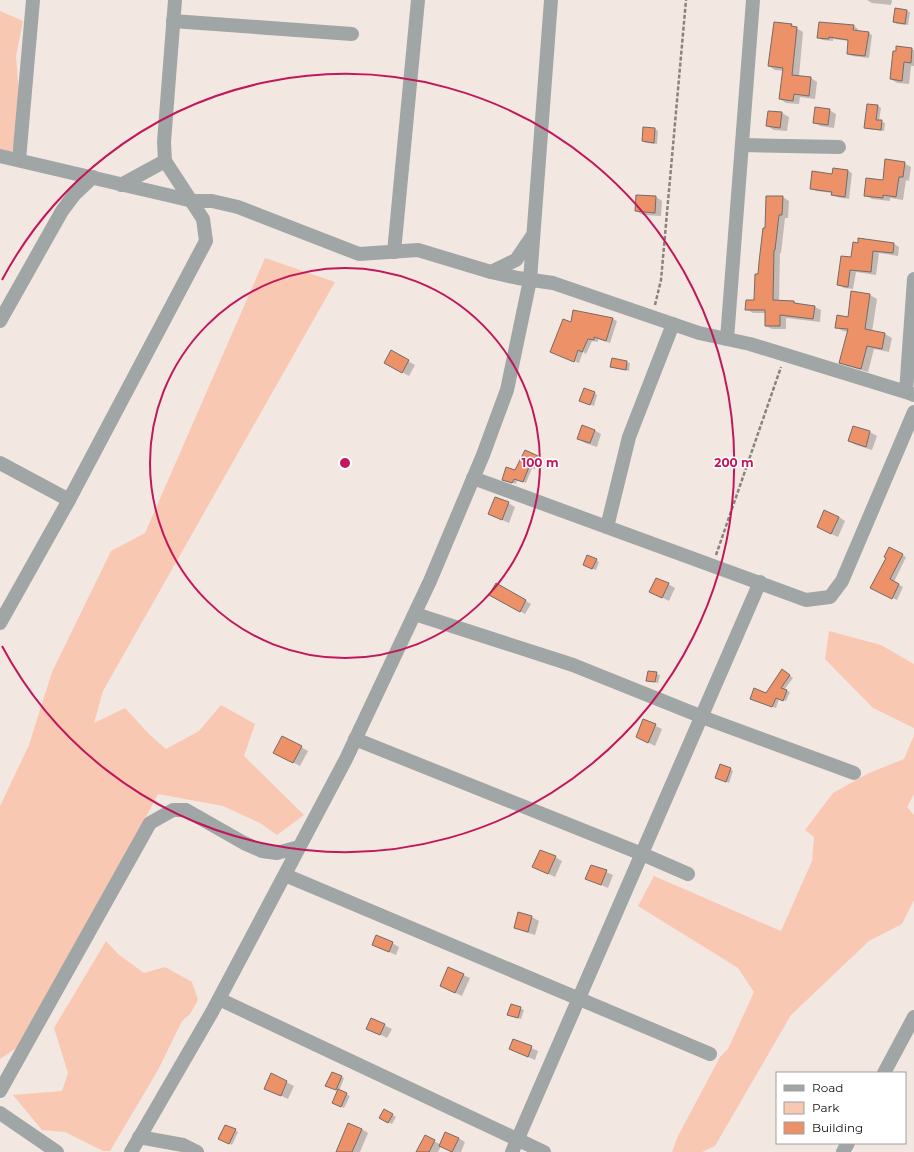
<svg xmlns="http://www.w3.org/2000/svg" width="914" height="1152" viewBox="0 0 914 1152" font-family="Montserrat,sans-serif">
<rect width="100%" height="100%" fill="#f3e7e2"/>
<!-- green -->
<g fill="#f9c8b3">
<polygon points="0,11 23,21 16,56 21,120 12,152 0,154"/>
<polygon points="265,258 335,282 103,691 94,723 125,708 150,735 166,749 199,731 221,705 255,724 244,756 304,815 277,835 260,823 223,806 158,794 30,1039 0,1059 0,806 29,745 52,672 111,551 145,533"/>
<polygon points="829,631 881,645 914,664 914,728 873,708 825,659"/>
<polygon points="914,735 914,794 907,807 914,815 914,900 902,924 869,941 791,1015 715,1146 702,1152 672,1152 678,1136 720,1057 728,1049 754,992 738,968 638,906 654,876 781,931 812,861 814,837 805,830 833,793 869,773 904,759"/>
<polygon points="106,941 118,954 144,973 165,967 192,982 198,1000 190,1014 182,1021 158,1070 110,1151 103,1151 65,1132 42,1130 13,1095 62,1091 68,1073 54,1028"/>
</g>
<!-- shadow -->
<g fill="#0003">
<polygon points="867,0 892,0 891,5 872,3"/>
<polygon points="907,11 910,12 908,25 897,24 894,22"/>
<polygon points="791,25 803,32 799,76 811,78 817,82 815,99 800,97 799,104 786,103 780,99 784,71 775,70 769,66"/>
<polygon points="854,26 858,29 857,31 868,33 872,35 869,58 852,56 848,53 849,41 833,39 833,41 822,40 818,37"/>
<polygon points="897,47 914,50 914,66 911,66 909,84 897,83 891,79"/>
<polygon points="868,105 878,106 881,108 879,121 885,123 884,131 868,129 865,128"/>
<polygon points="829,110 836,114 834,128 820,126 814,122"/>
<polygon points="769,112 782,113 789,117 787,131 774,130 767,126"/>
<polygon points="644,128 655,129 658,131 657,144 646,143 643,141"/>
<polygon points="904,163 911,167 909,181 906,180 903,200 890,198 890,201 872,199 865,195"/>
<polygon points="848,171 852,173 849,199 837,197 832,195 833,193 816,191 811,188 833,175"/>
<polygon points="656,197 662,201 661,216 643,215 636,211"/>
<polygon points="783,197 789,201 788,218 785,218 781,253 780,253 779,301 794,302 800,305 815,307 821,310 820,322 786,318 786,329 772,329 766,326 766,313 753,313 746,309 755,301 766,229"/>
<polygon points="894,244 899,247 898,256 879,253 876,275 856,272 853,289 844,288 839,285 852,258"/>
<polygon points="870,295 877,299 872,332 885,334 892,338 889,352 874,349 868,372 847,366 840,362 849,332 843,331 836,327 849,318"/>
<polygon points="613,319 617,321 610,343 598,339 598,342 592,341 586,354 583,352 579,363 551,352"/>
<polygon points="391,352 415,365 409,376 385,363"/>
<polygon points="612,359 630,363 629,371 611,367"/>
<polygon points="594,393 597,395 594,406 581,401"/>
<polygon points="853,427 870,432 877,436 872,450 856,445 849,441"/>
<polygon points="594,430 601,434 597,447 585,443 578,439"/>
<polygon points="537,457 540,458 535,469 532,468 526,483 517,480 516,484 506,481 516,471"/>
<polygon points="508,503 515,507 509,523 489,514"/>
<polygon points="839,517 845,521 838,537 825,531"/>
<polygon points="889,548 906,557 894,582 903,587 897,600 872,587 887,557"/>
<polygon points="596,560 599,562 596,570 587,567"/>
<polygon points="496,584 531,604 525,614 495,598"/>
<polygon points="668,584 675,588 669,601 657,595"/>
<polygon points="648,672 660,675 658,683 647,680"/>
<polygon points="785,672 793,678 784,690 790,692 786,701 779,699 776,708 754,700 766,694"/>
<polygon points="644,720 662,729 655,746 637,737"/>
<polygon points="301,747 308,751 300,766 281,756"/>
<polygon points="730,769 733,771 729,783 719,779"/>
<polygon points="555,857 562,861 555,877 540,870"/>
<polygon points="592,866 613,875 608,888 587,879"/>
<polygon points="519,913 532,917 539,921 535,935 522,931 515,927"/>
<polygon points="392,943 399,947 396,955 380,948"/>
<polygon points="463,975 470,978 462,996 441,986"/>
<polygon points="512,1005 524,1010 521,1019 511,1016"/>
<polygon points="371,1019 392,1029 387,1038 367,1028"/>
<polygon points="514,1040 538,1051 535,1060 510,1049"/>
<polygon points="271,1075 294,1086 288,1099 265,1088"/>
<polygon points="341,1077 344,1078 339,1091 350,1096 344,1108 336,1104 338,1091 330,1087"/>
<polygon points="385,1110 396,1117 392,1124 380,1118"/>
<polygon points="362,1129 368,1133 360,1152 337,1152"/>
<polygon points="235,1130 238,1132 232,1145 223,1141"/>
<polygon points="425,1136 441,1145 458,1138 465,1142 461,1152 451,1152 441,1146 438,1152 417,1152"/>
</g>
<!-- building -->
<g fill="#ed9169" stroke="#756b67">
<polygon points="895,8 907,10 905,24 893,22"/>
<polygon points="774,22 792,24 791,26 797,27 792,75 811,77 809,96 794,94 793,101 779,99 783,68 768,66"/>
<polygon points="819,22 854,25 853,30 869,32 865,56 847,54 848,40 829,37 829,39 817,38"/>
<polygon points="896,46 912,48 911,63 904,62 902,81 890,79 893,51 896,51"/>
<polygon points="867,104 878,105 876,120 882,120 881,130 864,128"/>
<polygon points="815,107 830,109 828,125 813,123"/>
<polygon points="768,111 782,112 780,128 766,126"/>
<polygon points="643,127 655,128 654,143 642,141"/>
<polygon points="885,159 905,162 903,177 899,177 896,197 883,195 883,198 864,196 866,178 883,180"/>
<polygon points="833,168 848,170 845,197 831,195 832,192 810,189 812,171 832,174"/>
<polygon points="636,195 656,196 655,213 635,211"/>
<polygon points="766,196 783,196 782,215 779,215 775,250 774,250 773,300 794,301 794,303 815,306 813,319 780,315 780,326 765,326 765,310 745,310 746,300 754,300 755,274 758,274 759,262 763,228 765,228"/>
<polygon points="858,238 894,243 893,253 873,251 871,272 850,270 848,287 837,285 841,256 851,257 853,242 858,243"/>
<polygon points="851,291 870,294 865,329 885,333 882,349 867,346 861,369 839,363 848,329 835,328 837,315 848,317"/>
<polygon points="573,310 613,318 606,341 594,337 594,340 588,339 582,352 578,350 574,362 550,352 563,319 571,322"/>
<polygon points="391,350 409,360 402,373 384,363"/>
<polygon points="612,358 627,361 626,370 610,367"/>
<polygon points="584,388 595,392 590,405 579,401"/>
<polygon points="582,425 595,430 590,443 577,439"/>
<polygon points="853,426 870,431 866,447 848,441"/>
<polygon points="525,450 538,456 532,468 529,467 523,482 514,479 512,483 502,480 506,467 515,470"/>
<polygon points="495,497 509,502 502,520 488,514"/>
<polygon points="824,510 839,517 831,534 817,527"/>
<polygon points="889,547 903,554 890,579 899,584 892,599 870,588 886,558 884,557"/>
<polygon points="587,555 597,559 592,569 583,565"/>
<polygon points="656,578 669,583 662,598 649,592"/>
<polygon points="496,583 526,600 520,612 489,595"/>
<polygon points="782,669 790,675 781,688 787,690 783,701 776,698 772,707 750,699 754,688 766,693"/>
<polygon points="648,671 657,672 655,682 646,681"/>
<polygon points="643,719 656,724 648,743 636,737"/>
<polygon points="282,736 302,746 293,763 273,753"/>
<polygon points="720,764 731,768 726,782 715,778"/>
<polygon points="540,850 556,856 548,874 532,867"/>
<polygon points="591,865 607,870 601,885 585,879"/>
<polygon points="518,912 532,916 528,932 514,928"/>
<polygon points="376,935 393,942 389,952 372,945"/>
<polygon points="448,967 464,974 455,993 440,986"/>
<polygon points="511,1004 521,1007 518,1018 507,1015"/>
<polygon points="371,1018 385,1024 380,1035 366,1029"/>
<polygon points="513,1039 532,1046 528,1057 509,1049"/>
<polygon points="332,1072 342,1076 336,1090 325,1086"/>
<polygon points="271,1073 287,1081 281,1096 264,1089"/>
<polygon points="338,1089 347,1093 341,1107 332,1103"/>
<polygon points="384,1109 393,1114 388,1123 379,1118"/>
<polygon points="348,1123 362,1129 352,1152 336,1152"/>
<polygon points="225,1125 236,1129 229,1144 218,1139"/>
<polygon points="445,1132 459,1138 452,1152 439,1146"/>
<polygon points="425,1135 435,1140 429,1152 416,1152"/>
</g>
<g fill="none" stroke-linecap="round" stroke-linejoin="round">
<!-- path -->
<g stroke="#8a827e" stroke-width="2.5" stroke-dasharray="4 2" stroke-linecap="butt">
<polyline points="655,305 661,280 686,0"/>
<polyline points="716,555 781,367"/>
</g>
<!-- minor -->
<g stroke="#a0a6a6" stroke-width="14">
<polyline points="173,21 352,34"/>
<polyline points="742,145 839,147"/>
<polyline points="0,156 193,201 212,201 238,207 359,254 418,250 491,272 518,278 553,283 699,333 750,344 906,392 914,395"/>
<polyline points="19,160 33,0"/>
<polyline points="121,185 165,161"/>
<polyline points="394,252 418,0"/>
<polyline points="491,272 516,260 533,235"/>
<polyline points="0,321 62,211 74,195 93,177"/>
<polyline points="727,339 753,0"/>
<polyline points="906,392 914,279"/>
<polyline points="0,463 69,500"/>
<polyline points="473,478 806,600 830,597 842,581 914,412"/>
<polyline points="607,527 629,437 673,324"/>
<polyline points="415,614 573,665 710,720 854,773"/>
<polyline points="0,623 69,500 206,241 203,219 165,161 164,142 175,0"/>
<polyline points="355,739 642,854 688,874"/>
<polyline points="285,875 710,1054"/>
<polyline points="219,999 544,1152"/>
<polyline points="884,1073 914,1017"/>
<polyline points="0,1091 150,823 173,810 186,810 244,843 262,851 277,853 299,847"/>
<polyline points="0,1113 57,1152"/>
<polyline points="139,1137 183,1145 197,1152"/>
<polyline points="131,1152 212,1012 346,759 430,581 483,455 507,390 530,280 551,0"/>
<polyline points="512,1152 760,582"/>
<polyline points="843,1152 848,1143"/>
</g>
</g>
<!-- distance rings -->
<g fill="none" stroke="#c2185b" stroke-width="2">
<circle cx="345" cy="463" r="195"/>
<path d="M2 280A389 389 0 1 1 2 646"/>
</g>
<circle cx="345" cy="463" r="6" fill="#c2185b" stroke="#fff" stroke-width="2"/>
<g font-size="12" text-anchor="middle" font-weight="bold" fill="#c2185b" stroke="#fff" stroke-width="3" stroke-linejoin="round" paint-order="stroke">
<text x="540" y="467">100 m</text>
<text x="734" y="467">200 m</text>
</g>
<!-- legend -->
<rect x="776" y="1072" width="130" height="72" fill="#ffffff" stroke="#a19f9e"/>
<rect x="784" y="1085" width="20" height="6" fill="#a0a6a6" stroke="#a19f9e"/>
<text x="812" y="1092" font-size="12" fill="#130f0d">Road</text>
<rect x="784" y="1102" width="20" height="12" fill="#f9c8b3" stroke="#a19f9e"/>
<text x="812" y="1112" font-size="12" fill="#130f0d">Park</text>
<rect x="784" y="1122" width="20" height="12" fill="#ed9169" stroke="#a19f9e"/>
<text x="812" y="1132" font-size="12" fill="#130f0d">Building</text>
</svg>
